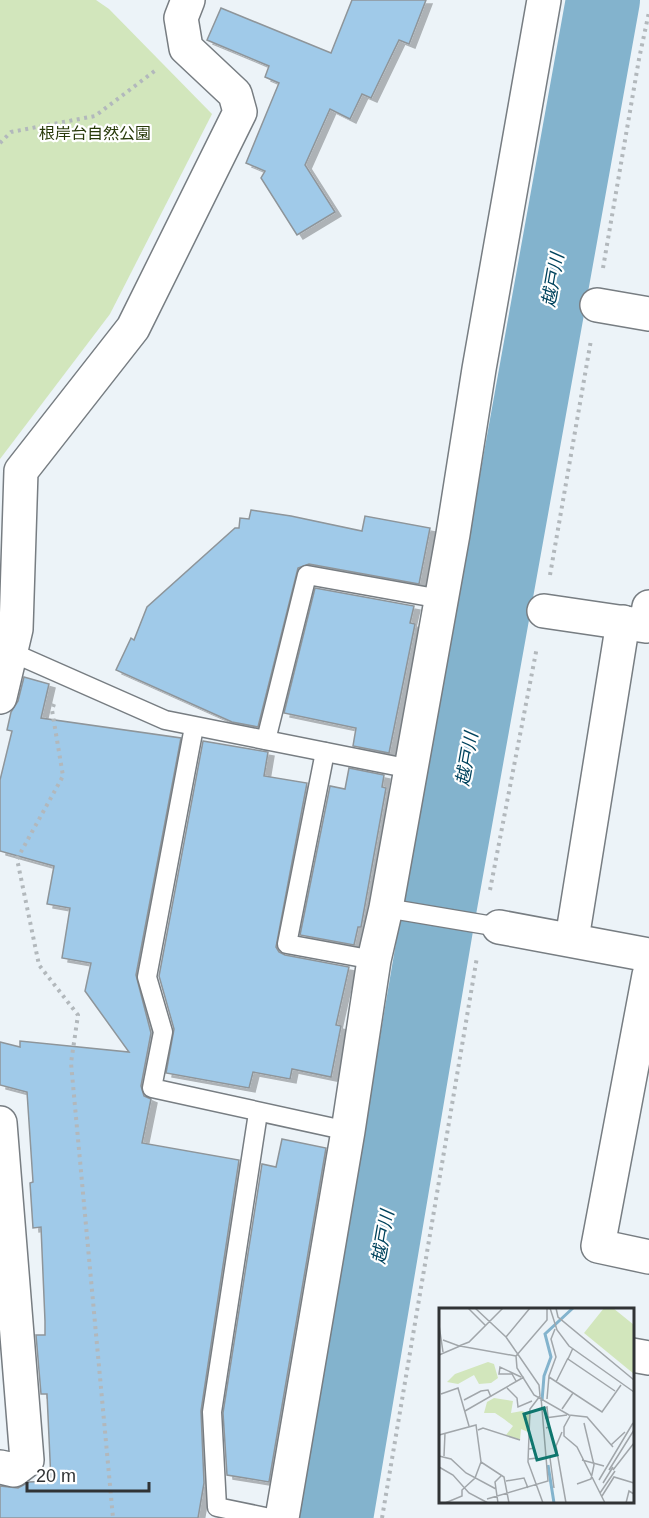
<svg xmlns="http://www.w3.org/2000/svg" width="649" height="1518" viewBox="0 0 649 1518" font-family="Arial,'Noto Sans JP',sans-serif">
<defs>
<filter id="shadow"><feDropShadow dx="6" dy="4" stdDeviation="0" flood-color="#0004"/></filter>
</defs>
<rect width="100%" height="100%" fill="#ecf3f8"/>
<!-- green -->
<polygon fill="#d2e6bc" points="0,0 96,0 109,9 212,114 110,314 0,459"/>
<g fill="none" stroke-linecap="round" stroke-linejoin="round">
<!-- river -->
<polyline stroke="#83b3cd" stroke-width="74" points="336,1518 436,928 603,0"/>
</g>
<!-- building -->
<g fill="#a0cae9" stroke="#8e959a" stroke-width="1.5" filter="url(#shadow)">
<polygon points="352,0 426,0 409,44 399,40 371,98 362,94 350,119 330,109 305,165 335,212 297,235 261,178 265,171 246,163 279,83 265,77 269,66 207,40 221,8 331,53"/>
<polygon points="251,510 291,516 362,531 365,516 430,528 419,584 309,564 298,568 258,727 232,722 116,670 131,638 134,640 147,607 235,528 239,528 240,518 249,519"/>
<polygon points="315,588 414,606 410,623 415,624 389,753 353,746 356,728 284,713"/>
<polygon points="24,677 49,684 41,718 181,738 136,975 151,1033 141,1086 144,1096 151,1099 142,1143 239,1160 201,1411 204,1483 198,1518 0,1518 0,1486 18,1488 29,1482 51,1481 47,1394 41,1394 36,1335 45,1335 45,1321 41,1227 33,1228 30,1183 33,1182 27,1092 0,1085 0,1042 20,1047 20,1041 129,1052 85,991 91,963 62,958 70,908 47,904 54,866 0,851 0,780 12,731 7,730 11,712 18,701"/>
<polygon points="203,741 268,752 264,776 307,783 276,947 279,952 285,955 349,967 336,1025 341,1026 331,1077 292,1069 290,1079 253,1072 249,1088 166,1073 174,1029 159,976"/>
<polygon points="349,768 384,775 382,787 386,788 361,927 358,927 354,945 300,935 330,786 345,789"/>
<polygon points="282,1139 326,1148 269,1482 227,1475 223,1413 262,1164 276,1167"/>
</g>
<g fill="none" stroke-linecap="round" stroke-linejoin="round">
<!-- service casing -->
<g stroke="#777d82" stroke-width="21">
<g id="service">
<polyline points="11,652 165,720 411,769"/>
<polyline points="194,727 147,977 163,1032 152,1088 348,1131"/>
<polyline points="266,740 307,575 441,599"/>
<polyline points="325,752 287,944 374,960"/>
<polyline points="386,908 499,927"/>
<polyline points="258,1113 212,1412 217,1507 270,1518"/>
</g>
</g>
<!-- minor casing -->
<g stroke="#777d82" stroke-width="36">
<g id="minor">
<polyline points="597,305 649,314"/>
<polyline points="544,611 646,626 649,607"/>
<polyline points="0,697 16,629 21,471 133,328 240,112 235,94 186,48 181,18 188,0"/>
<polyline points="499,927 649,955"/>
<polyline points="572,939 623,622"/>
<polyline points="649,975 598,1246 649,1257"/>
<polyline points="0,1123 27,1460 14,1470 0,1467"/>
<polyline points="632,1355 649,1358"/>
<polyline points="282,1518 348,1131 374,960 386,908 453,534 479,369 544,0"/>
</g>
</g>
<!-- path -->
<g stroke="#b2b8bc" stroke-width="4" stroke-dasharray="3 4.5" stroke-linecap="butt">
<polyline points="0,143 11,132 95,116 156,70"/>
<polyline points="603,268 639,59 649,12"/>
<polyline points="550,575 591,340"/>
<polyline points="54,704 52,710 63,776 17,859 39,965 78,1015 71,1063 113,1518"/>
<polyline points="490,890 537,647"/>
<polyline points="382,1518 477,957"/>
</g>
<!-- service -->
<use href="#service" stroke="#fff" stroke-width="18"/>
<!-- minor -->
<use href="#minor" stroke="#fff" stroke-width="33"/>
</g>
<g text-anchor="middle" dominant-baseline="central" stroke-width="4.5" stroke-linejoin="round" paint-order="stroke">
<!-- park labels -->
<g font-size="16" fill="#283a0a" stroke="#fff">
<text x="95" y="133">根岸台自然公園</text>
</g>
<!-- water labels -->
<g font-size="18" font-style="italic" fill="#00435d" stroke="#fff">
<text transform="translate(553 280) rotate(-80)">越戸川</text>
<text transform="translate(467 759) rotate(-80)">越戸川</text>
<text transform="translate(383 1237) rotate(-80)">越戸川</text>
</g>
</g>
<!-- overview -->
<g transform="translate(439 1308)">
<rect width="195" height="195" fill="#ecf3f8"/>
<path d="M 165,0 L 174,0 L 195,17 L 195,66 L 145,25 ZM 49,54 L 55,56 L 59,70 L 52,75 L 40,76 L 35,67 L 19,76 L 8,74 L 16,66 ZM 55,90 L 74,93 L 72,105 L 83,103 L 92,107 L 89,124 L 82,121 L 81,132 L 67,127 L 74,118 L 65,111 L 56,105 L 45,105 L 48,94 Z" fill="#d2e6bc"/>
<path fill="none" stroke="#83b3cd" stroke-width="3" d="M 103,93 L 105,68 L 112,49 L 106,26 L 134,0M 109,157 L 115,195"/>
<path fill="none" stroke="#a1a6aa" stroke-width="1.5" d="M 29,0 L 46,17M 36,0 L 67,29 L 100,77 L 101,88 L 91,101 L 89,154 L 104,195M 108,0 L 108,12 L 77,48 L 78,60 L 95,87 L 130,107 L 148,109 L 174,139M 111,0 L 118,22 L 130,38 L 195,84M 117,0 L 119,9 L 195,72M 0,17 L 4,44M 67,29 L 91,0M 4,32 L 20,38 L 30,34 L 64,0M 134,40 L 129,51 L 176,83M 0,47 L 21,38 L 77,48M 110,69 L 163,104 L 182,77M 77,73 L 73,66 L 60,66 L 61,59 L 82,69M 117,74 L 129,50M 68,80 L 78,90 L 79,99 L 93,93M 2,86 L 19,80 L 30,118M 108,91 L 110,68 L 117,49 L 112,31 L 116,21M 25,92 L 42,83 L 49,82 L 52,89M 105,100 L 108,99 L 110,119 L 107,120M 123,101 L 134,85M 26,103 L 85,69M 131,108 L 125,119 L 125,128 L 138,139 L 166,195M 106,110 L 128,107M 39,122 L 44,120 L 81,132M 123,124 L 117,138 L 127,195M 0,127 L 37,117 L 42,154 L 36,170 L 23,182 L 23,188 L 6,195M 172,137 L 186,124M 0,148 L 12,151 L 27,165 L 57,181M 5,148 L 6,125M 111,150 L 115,180M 90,151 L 98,150 L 95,140 L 90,141M 143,152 L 165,158M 42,154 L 65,169 L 70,195M 0,159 L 14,167 L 30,185 L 49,195M 170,162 L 195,122M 174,162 L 195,135M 160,172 L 194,115M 67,173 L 85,170 L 89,180M 164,175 L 174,159M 138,176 L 152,171 L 155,157 L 145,115M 161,185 L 176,163M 163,188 L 175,169 L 195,175M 48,191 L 109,173 L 102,89M 59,195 L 56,174 L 62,168M 187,195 L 190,183 L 195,186"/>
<path fill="#0f766e" fill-opacity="0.15" stroke="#0f766e" stroke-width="3" d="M 105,100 L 118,147 L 98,152 L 85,106 Z"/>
<rect width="195" height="195" fill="none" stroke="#303335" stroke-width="3"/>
</g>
<!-- scale -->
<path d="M27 1482v9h122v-9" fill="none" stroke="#303335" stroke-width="3"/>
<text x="36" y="1482" font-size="18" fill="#303335" stroke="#ffffff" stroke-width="4.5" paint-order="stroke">20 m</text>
</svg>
